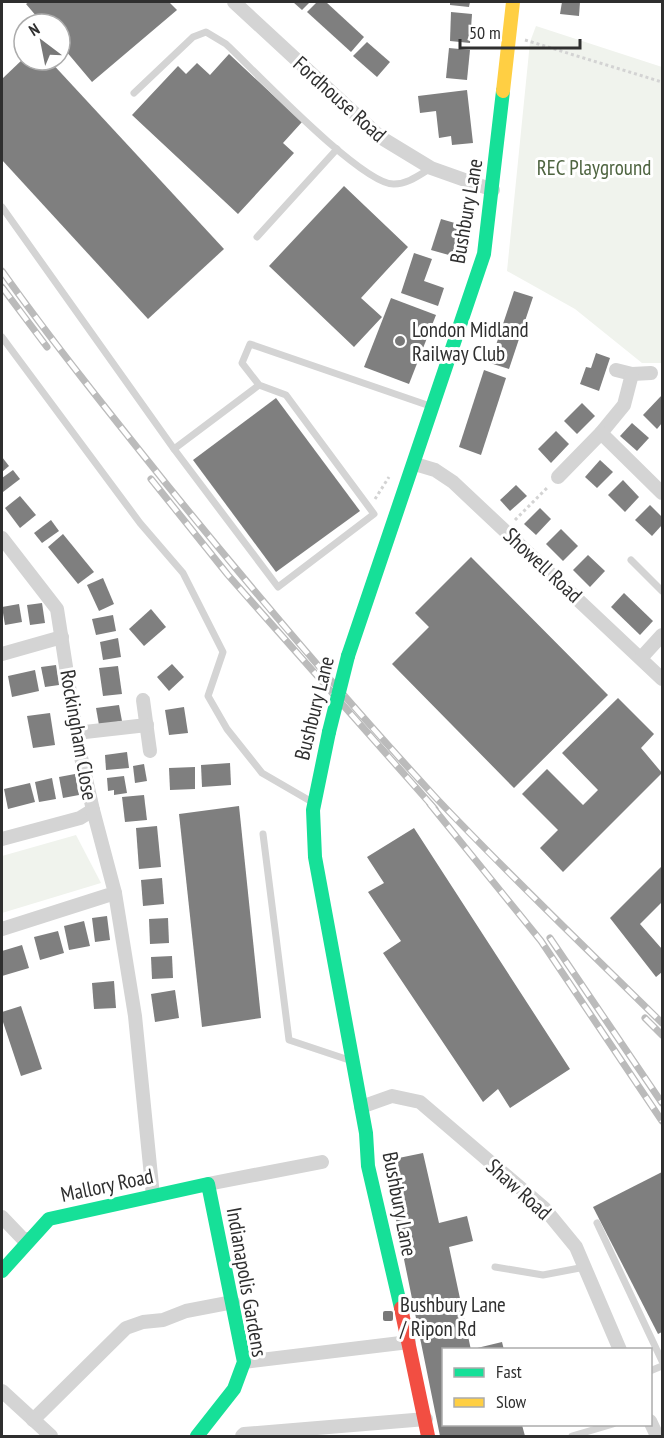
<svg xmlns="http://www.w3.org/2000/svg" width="664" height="1438" viewBox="0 0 664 1438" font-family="'PT Sans Narrow',sans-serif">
<rect width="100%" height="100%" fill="#fff"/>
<!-- green -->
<g fill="#f0f3ed">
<polygon points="536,26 662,67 662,363 642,363 575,309 507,271 530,42"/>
<polygon points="76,835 101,883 2,913 2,856"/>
</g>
<!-- building -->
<g fill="#7f7f7f">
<polygon points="29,2 169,2 177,10 92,82 60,44 60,24 43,24 26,4"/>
<polygon points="293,2 310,2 302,10"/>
<polygon points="317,2 326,2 364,37 351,52 307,12"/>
<polygon points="450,2 470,2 469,7 450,5"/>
<polygon points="562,2 580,2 579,16 560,14"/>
<polygon points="451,12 472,14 470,43 450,41"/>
<polygon points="367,42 390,62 377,77 353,56"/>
<polygon points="449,48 470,50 467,80 446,78"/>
<polygon points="229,54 302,122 283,143 294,153 238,214 132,115 178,66 186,74 197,63 210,75"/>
<polygon points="24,58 49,60 224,249 148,319 2,160 2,79"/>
<polygon points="467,90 473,143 452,145 451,136 439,138 436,111 420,113 418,96"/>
<polygon points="344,186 408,247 361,298 382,317 354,347 269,266"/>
<polygon points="441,219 465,226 456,257 431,250"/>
<polygon points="414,253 432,259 424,281 444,288 438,306 401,293"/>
<polygon points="514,291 533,297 509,369 490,363"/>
<polygon points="391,298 436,315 409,384 364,367"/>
<polygon points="596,353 610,358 599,391 580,384 586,367 591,368"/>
<polygon points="484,370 506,378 481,455 459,447"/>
<polygon points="662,395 662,423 657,429 643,415"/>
<polygon points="276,398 360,511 276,572 193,460"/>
<polygon points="582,403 595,416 577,434 564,421"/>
<polygon points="632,423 649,438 637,451 620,436"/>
<polygon points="556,431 569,444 551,463 538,449"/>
<polygon points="2,457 9,466 2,472"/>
<polygon points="600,460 613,472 597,488 585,477"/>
<polygon points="13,470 20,479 3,492 2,478"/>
<polygon points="623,480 639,497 625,512 608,495"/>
<polygon points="516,485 527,496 510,511 500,500"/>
<polygon points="20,496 36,515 20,528 5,508"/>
<polygon points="650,505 662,517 662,525 652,536 635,520"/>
<polygon points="540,508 551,519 536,535 524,524"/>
<polygon points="51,520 59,531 42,543 34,533"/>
<polygon points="561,529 578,546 563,561 546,544"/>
<polygon points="63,534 94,572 78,584 48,547"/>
<polygon points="588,555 605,571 590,587 573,570"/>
<polygon points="471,557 608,695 514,788 392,664 429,627 415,613"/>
<polygon points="103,578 114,604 99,611 87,585"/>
<polygon points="624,593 653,621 640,635 611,607"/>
<polygon points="42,603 45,623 30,625 27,605"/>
<polygon points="19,604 22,622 5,625 2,607"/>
<polygon points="151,609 166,627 144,646 129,629"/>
<polygon points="113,615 116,631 96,635 92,619"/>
<polygon points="118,638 121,657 103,660 100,642"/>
<polygon points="172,664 184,677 169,691 157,677"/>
<polygon points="56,665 59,685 45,687 41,667"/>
<polygon points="118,666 122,694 103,696 99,668"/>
<polygon points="35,670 39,691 12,697 8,676"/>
<polygon points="618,698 654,734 641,748 662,773 563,872 540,848 558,830 522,794 547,769 583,805 598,790 562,753"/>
<polygon points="119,705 122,721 99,725 96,708"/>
<polygon points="184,707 188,733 169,735 165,710"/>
<polygon points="50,713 55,745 33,748 27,716"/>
<polygon points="127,752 129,768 106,770 105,755"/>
<polygon points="230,763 231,785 202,787 201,765"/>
<polygon points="144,764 147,781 135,783 133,766"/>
<polygon points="195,767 195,789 170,790 169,768"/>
<polygon points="75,774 79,795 63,798 59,777"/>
<polygon points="124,776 127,793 114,795 114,790 108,791 107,778"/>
<polygon points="52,778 56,799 39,802 35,782"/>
<polygon points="30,783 35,802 8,809 4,789"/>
<polygon points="144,795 147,820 125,822 122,797"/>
<polygon points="239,806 261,1018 202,1027 179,814"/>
<polygon points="157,826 161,867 139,869 136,828"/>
<polygon points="414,828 570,1069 510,1108 498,1089 483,1102 383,953 401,941 368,892 384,883 367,857"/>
<polygon points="662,866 662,902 640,924 662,949 662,972 656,977 610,918"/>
<polygon points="162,878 164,904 143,906 141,880"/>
<polygon points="107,916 110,940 95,942 92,918"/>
<polygon points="168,918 169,943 150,944 149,919"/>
<polygon points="84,921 90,946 69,950 64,926"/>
<polygon points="58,931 64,953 40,960 34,937"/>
<polygon points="22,945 29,968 2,976 2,951"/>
<polygon points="172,956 173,978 152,979 151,957"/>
<polygon points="114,981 116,1008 94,1009 92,983"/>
<polygon points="175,990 179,1018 155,1022 151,994"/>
<polygon points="21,1006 42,1069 21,1076 2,1019 2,1012"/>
<polygon points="423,1153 439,1223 467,1216 473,1241 449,1247 471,1350 444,1350 444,1424 522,1425 525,1436 440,1436 384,1161"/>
<polygon points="662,1172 662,1332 658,1334 593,1207"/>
<polygon points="502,1342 504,1350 473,1350 473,1349"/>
</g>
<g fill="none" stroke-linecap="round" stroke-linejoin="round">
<!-- path -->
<g stroke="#d3d3d3" stroke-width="3" stroke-dasharray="3 3" stroke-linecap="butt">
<polyline points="525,40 662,82"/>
<polyline points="375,499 389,477"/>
<polyline points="515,520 548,487"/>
</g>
<!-- lane -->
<g stroke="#d4d4d4" stroke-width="7">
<path d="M 134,93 L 193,37 L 206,32 L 226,44 C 254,70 362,185 394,184 C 408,184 419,175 431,168"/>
<polyline points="2,207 174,449"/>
<polyline points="257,237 337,149"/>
<polyline points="2,337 140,523 183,573 223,652 208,696 227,729 262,773 312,802"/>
<polyline points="259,385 286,395 374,514 278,587 174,449 259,385 242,363 250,344 430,406"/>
<polyline points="631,560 662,591"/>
<polyline points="263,834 289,1040 349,1060"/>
<polyline points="597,1223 662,1361"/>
<polyline points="495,1267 543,1275 585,1267"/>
<polyline points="650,1371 662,1366"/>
<polyline points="572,1436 613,1424"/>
</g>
<!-- street -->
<g stroke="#d4d4d4" stroke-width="14">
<polyline points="234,2 380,137 431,168 493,190"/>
<polyline points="616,370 632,374 651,373"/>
<polyline points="601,433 624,405 632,374"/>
<polyline points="415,464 435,470 453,482 662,679"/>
<polyline points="558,477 601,433 662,493"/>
<polyline points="2,538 57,609 78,744 93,810 80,818 2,839"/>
<polyline points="2,654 62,637"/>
<polyline points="641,658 662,635"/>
<polyline points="143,700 150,751"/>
<polyline points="76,733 147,725"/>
<polyline points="115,893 135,1016 153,1196"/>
<polyline points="2,929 115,893 93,810"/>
<polyline points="361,1107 392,1096 420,1102 544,1208 576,1247 620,1350"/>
<polyline points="208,1184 322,1162"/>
<polyline points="2,1217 23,1239 30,1239"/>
<polyline points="244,1362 409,1342"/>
<polyline points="2,1391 51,1436"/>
<polyline points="33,1420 126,1328 143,1322 163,1320 186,1311 233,1302"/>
<polyline points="650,1421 657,1436"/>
<polyline points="242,1436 244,1434 426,1419"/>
</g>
<!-- fast -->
<g stroke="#16e098" stroke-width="14">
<polyline points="348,656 484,254 503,91"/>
<polyline points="329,732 313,810 315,857 366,1133 368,1166 401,1308"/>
<polyline points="2,1271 49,1219 208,1184 244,1362 234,1389 197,1436"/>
</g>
<!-- slow -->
<polyline stroke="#ffcf43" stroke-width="14" points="503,91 513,2"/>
<!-- jam -->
<polyline stroke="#f24e42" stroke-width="14" points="401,1308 428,1436"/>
<!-- rail casing -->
<g stroke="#bbb" stroke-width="7">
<g id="rail">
<path d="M 2,271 C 54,344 111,415 168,486 C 255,593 344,698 437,799 C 510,876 587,949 662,1023"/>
<polyline points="2,287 47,347"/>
<polyline points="151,479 228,575 435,809"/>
<polyline points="430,804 541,941 662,1121"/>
<polyline points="550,938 662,1103"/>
<polyline points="645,1018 662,1035"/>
</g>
</g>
<!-- rail -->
<use href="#rail" stroke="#fff" stroke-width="4.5" stroke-dasharray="14" stroke-linecap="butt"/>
<!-- fast-bridge -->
<polyline stroke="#16e098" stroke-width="14" points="329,732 348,656"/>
</g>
<!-- markers -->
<g fill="#787878" stroke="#fff" stroke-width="2">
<circle cx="400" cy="341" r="6"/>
<rect x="382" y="1310" width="12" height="12" rx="3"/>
</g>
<g text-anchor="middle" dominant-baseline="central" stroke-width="6" stroke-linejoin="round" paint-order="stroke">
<!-- street labels -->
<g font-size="21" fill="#2f2f2f" stroke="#fff">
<text transform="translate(340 99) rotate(42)">Fordhouse Road</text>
<text transform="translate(466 211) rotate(-80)">Bushbury Lane</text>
<text transform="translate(543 565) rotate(43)">Showell Road</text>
<text transform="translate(314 708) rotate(-76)">Bushbury Lane</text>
<text transform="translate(79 735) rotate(80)">Rockingham Close</text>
<text transform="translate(107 1185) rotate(-12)">Mallory Road</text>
<text transform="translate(519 1189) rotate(42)">Shaw Road</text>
<text transform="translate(400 1204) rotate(79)">Bushbury Lane</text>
<text transform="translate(247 1282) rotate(80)">Indianapolis Gardens</text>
</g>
<!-- park labels -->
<g font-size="21" fill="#4f6541" stroke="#fff">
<text x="594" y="167">REC Playground</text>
</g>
<!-- poi labels -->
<g font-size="21" fill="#2f2f2f" stroke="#fff" text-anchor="start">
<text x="412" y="329">London Midland<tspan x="412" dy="24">Railway Club</tspan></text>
<text x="400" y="1304">Bushbury Lane<tspan x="400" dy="24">/ Ripon Rd</tspan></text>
</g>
</g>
<!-- border -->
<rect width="664" height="1438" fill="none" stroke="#2f2f2f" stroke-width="6"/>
<!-- legend -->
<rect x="442" y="1348" width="210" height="78" fill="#ffffff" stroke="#acacac" stroke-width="1.5"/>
<rect x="454" y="1368" width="30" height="9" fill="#16e098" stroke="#acacac" stroke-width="1.5"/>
<text x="496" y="1378" font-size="18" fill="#2f2f2f">Fast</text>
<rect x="454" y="1398" width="30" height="9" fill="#ffcf43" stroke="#acacac" stroke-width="1.5"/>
<text x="496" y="1408" font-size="18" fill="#2f2f2f">Slow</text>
<!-- north arrow -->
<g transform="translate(42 42) rotate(328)"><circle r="28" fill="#ffffff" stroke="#acacac" stroke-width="1.5"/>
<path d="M0-4.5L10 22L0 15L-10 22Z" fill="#787878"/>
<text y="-9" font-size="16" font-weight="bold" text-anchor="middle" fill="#2f2f2f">N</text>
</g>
<!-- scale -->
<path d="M460 39v9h120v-9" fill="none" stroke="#2f2f2f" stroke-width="3"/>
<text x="469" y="39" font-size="18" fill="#2f2f2f" stroke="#ffffff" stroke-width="4.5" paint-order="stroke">50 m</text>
</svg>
